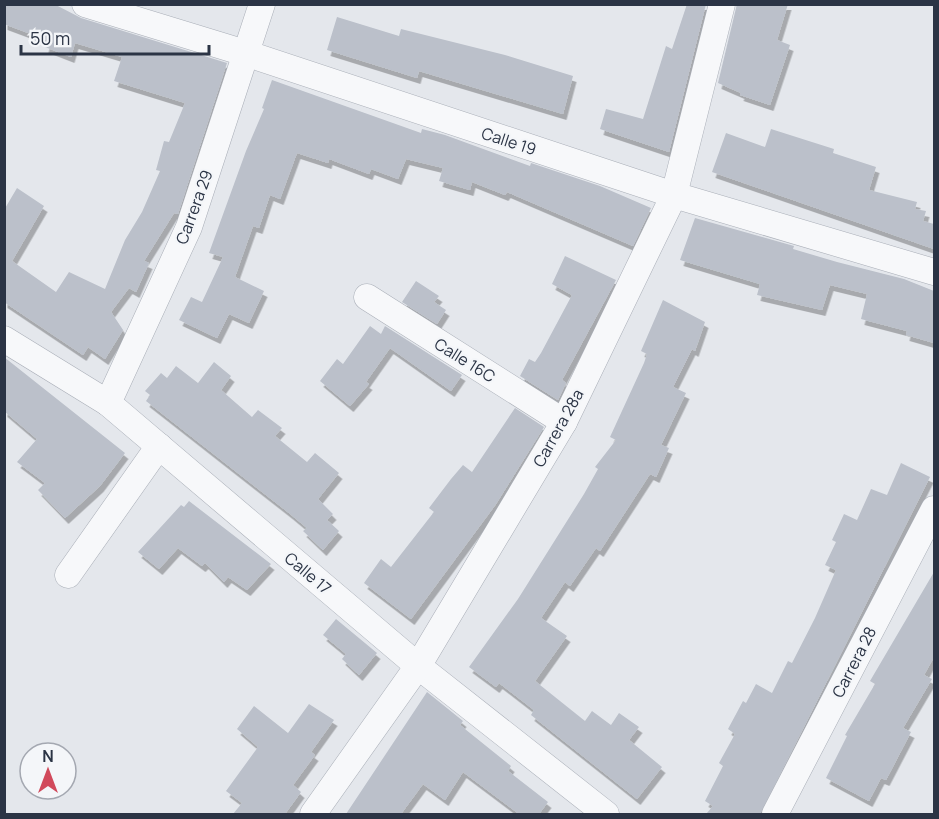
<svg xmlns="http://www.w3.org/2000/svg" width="939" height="819" viewBox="0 0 939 819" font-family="Manrope,sans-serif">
<defs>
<filter id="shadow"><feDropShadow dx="3.5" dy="6" stdDeviation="0" flood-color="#0004"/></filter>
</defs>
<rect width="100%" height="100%" fill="#e4e7ec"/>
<!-- building -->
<g fill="#bbc0ca" filter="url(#shadow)">
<polygon points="4,4 54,4 81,18 227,63 178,214 174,213 144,261 149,263 136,292 129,288 111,312 123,330 105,359 88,347 83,355 4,302 4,210 17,188 44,206 12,261 56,292 69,272 105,289 125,240 142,212 160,171 156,170 164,141 169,142 185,103 114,81 122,57 75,43 71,57 45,47 47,40 4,24"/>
<polygon points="687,4 706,4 669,152 600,129 606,109 643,119 666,46 672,49"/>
<polygon points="737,4 788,4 777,40 790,45 770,105 740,95 741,93 718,83"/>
<polygon points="337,17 399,36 401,29 505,55 573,76 563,114 419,71 417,78 327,50"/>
<polygon points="272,80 421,133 422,129 445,135 530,166 531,163 600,186 651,208 633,246 507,192 505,195 472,182 470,190 439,181 443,168 406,159 398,179 371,169 369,174 329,159 328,163 297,153 280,199 270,195 259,228 253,226 235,277 264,291 249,323 229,314 217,338 179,320 191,297 202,302 223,257 209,253 246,151 264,109 262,108"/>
<polygon points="771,129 834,149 833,153 876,167 869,190 917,202 915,209 926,211 923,221 934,224 934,249 712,172 726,133 765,147"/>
<polygon points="695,218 794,246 793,249 837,262 904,279 934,291 934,343 906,335 907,331 861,319 867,294 830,285 822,310 757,295 760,284 680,260"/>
<polygon points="565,256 616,280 562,380 566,383 558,400 520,376 529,359 535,362 541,353 572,295 552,284"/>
<polygon points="416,281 439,296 434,302 446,310 437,324 402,302"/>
<polygon points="663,300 705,322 695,351 692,349 673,387 686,393 661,445 669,448 656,477 650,474 600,551 596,548 570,586 565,582 541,618 567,636 535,681 585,721 592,711 611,725 619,713 639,727 629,740 662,767 637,799 531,715 534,710 499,683 496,687 469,667 518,599 584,494 598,469 595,467 616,440 610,437 644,363 647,354 641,351"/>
<polygon points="370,326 381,334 385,326 462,375 451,391 390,348 366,382 369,384 350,406 320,381 337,359 343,364"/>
<polygon points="4,357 125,453 100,486 65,518 38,490 45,483 17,462 37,439 4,411"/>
<polygon points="214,362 231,376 221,390 252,417 258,410 282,428 275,436 307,462 315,453 339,473 318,499 333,514 327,520 339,531 323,550 303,531 307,528 289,513 146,401 150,395 145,391 161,373 167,378 176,366 198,383"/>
<polygon points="515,408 544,427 496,504 411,619 364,583 381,559 391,567 434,512 429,508 451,479 463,465 472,472"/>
<polygon points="901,463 930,477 760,814 706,814 713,806 705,801 723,766 719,763 735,734 728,729 743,701 746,703 756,684 772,693 788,661 792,663 815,618 836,570 825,565 836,542 832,540 844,514 857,520 871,489 887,495"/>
<polygon points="189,501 271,564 247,590 228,577 224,582 205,563 202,566 178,548 159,569 138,552 181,505 184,507"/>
<polygon points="934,572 934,657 924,675 932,679 903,728 911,732 886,780 881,778 869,801 826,778 847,736 845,735 875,684 870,681"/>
<polygon points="336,619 377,653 359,675 342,659 346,654 323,635"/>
<polygon points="427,692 463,721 460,725 511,766 508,771 548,802 539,814 519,814 463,772 445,800 423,784 401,814 346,814"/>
<polygon points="309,704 334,720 311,752 315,755 293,785 301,792 285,814 233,814 242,803 226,791 258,747 237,729 254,706 288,733"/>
</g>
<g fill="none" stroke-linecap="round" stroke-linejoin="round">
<!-- minor casing -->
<g stroke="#a9aeb7" stroke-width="27">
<g id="minor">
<polyline points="85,4 245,53 674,195 934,272"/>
<polyline points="367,297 564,422"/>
<polyline points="4,339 108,403 418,666 606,814"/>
<polyline points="108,403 189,227 262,4"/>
<polyline points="68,575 159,446"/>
<polyline points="313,814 418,666 564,422 674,195 722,4"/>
<polyline points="775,814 934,509"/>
</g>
</g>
<!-- minor -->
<use href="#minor" stroke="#f7f8fa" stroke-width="26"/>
</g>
<g text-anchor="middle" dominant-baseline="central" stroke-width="4.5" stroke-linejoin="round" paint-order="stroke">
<!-- street labels -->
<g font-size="16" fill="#2b3445" stroke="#f4f6f9">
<text transform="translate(509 141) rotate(18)">Calle 19</text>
<text transform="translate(194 207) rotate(-70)">Carrera 29</text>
<text transform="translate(465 360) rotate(32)">Calle 16C</text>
<text transform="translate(558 428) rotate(-61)">Carrera 28a</text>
<text transform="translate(308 573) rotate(40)">Calle 17</text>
<text transform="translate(854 662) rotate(-63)">Carrera 28</text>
</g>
</g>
<!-- border -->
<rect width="939" height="819" fill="none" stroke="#2b3445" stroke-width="12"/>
<!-- north arrow -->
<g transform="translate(48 771)"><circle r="28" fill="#f4f6f9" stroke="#a4a8b1" stroke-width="1.5"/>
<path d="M0-4.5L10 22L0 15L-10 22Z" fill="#d1495b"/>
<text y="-9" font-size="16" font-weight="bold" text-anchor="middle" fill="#2b3445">N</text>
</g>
<!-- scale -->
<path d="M21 45v9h188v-9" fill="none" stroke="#2b3445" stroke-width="3"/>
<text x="30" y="45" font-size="18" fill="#2b3445" stroke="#f4f6f9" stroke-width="4.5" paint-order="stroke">50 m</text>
</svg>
